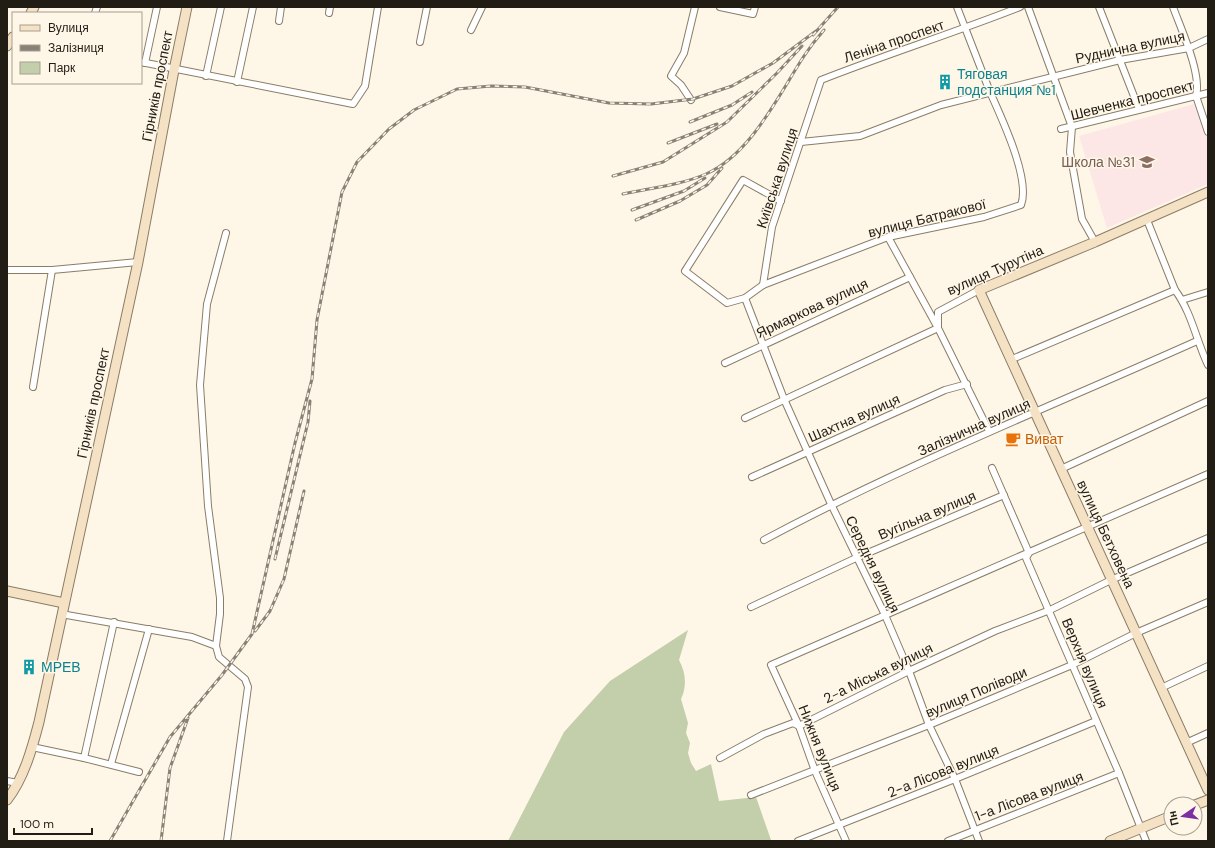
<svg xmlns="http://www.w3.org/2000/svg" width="1215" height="848" viewBox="0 0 1215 848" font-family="'DM Sans',sans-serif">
<rect width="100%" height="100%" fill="#fef6e7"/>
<!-- education -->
<polygon fill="#fde7e6" points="1194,104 1208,140 1208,184 1107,228 1079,136"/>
<!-- green -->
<path fill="#c3cfab" d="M 688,630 L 679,660 C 686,673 687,686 681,699 L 688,723 L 686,733 L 690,743 L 688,753 L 691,763 L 696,771 L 711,764 L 719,801 L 756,797 L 771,840 L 508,841 L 564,732 L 610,681 Z"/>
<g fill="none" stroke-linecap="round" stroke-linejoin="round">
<!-- street casing -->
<g stroke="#8a7d67" stroke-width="8">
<g id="street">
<polyline points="720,7 753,14 755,7"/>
<polyline points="1028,7 1072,127 1070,152 1082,219 1095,242"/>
<polyline points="1099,7 1139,109"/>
<path d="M 1173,7 C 1181,29 1202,74 1196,96 L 1208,132"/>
<polyline points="95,13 97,7"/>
<polyline points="329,13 330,7"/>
<polyline points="279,21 281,7"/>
<polyline points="471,30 482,7"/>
<polyline points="420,42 427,7"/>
<polyline points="141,62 353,104 365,86 378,7"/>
<polyline points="145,63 157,7"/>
<polyline points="206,76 221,7"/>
<polyline points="237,82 253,7"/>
<polyline points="691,100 681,85 671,76 684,53 695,7"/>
<polyline points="1061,129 1208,93"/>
<polyline points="801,142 860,136 941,105 1120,60 1189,48 1208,39"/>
<path d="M 781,201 L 743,180 L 685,271 L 727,303 L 745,298 L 763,285 L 888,237 L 984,217 L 1021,205 C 1031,179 1001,117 990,92 C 979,64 968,35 957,7"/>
<path d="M 1147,220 L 1175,290 C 1192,313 1196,340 1208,365"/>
<polyline points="226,233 207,304 200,385 208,506 220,598 220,614 216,646 219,657 245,679 248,687 227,841"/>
<polyline points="888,237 938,328 989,431"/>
<polyline points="7,270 52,270 138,262"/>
<path d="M 763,285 L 772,227 L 821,80 C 887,54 954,33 1020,7"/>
<polyline points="745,298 784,399 831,504 885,615 909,671 929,725 955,779 979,841"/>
<polyline points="1182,300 1208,292"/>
<polyline points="1010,360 1175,290"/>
<polyline points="725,363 910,277"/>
<polyline points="33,387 52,270"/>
<polyline points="745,418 938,328 938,312 979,290"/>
<polyline points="992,468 1029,553 1026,558 1119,773 1146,841"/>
<polyline points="1061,469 1208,401"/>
<polyline points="752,477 945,390 967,384"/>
<path d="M 764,540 C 904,465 1052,406 1197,341"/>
<polyline points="751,607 856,558 1004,495"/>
<polyline points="61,614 192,637 216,646"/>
<polyline points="1161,688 1208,666"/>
<polyline points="1186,743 1208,733"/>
<polyline points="32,747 84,758 139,772"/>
<polyline points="84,758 114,622"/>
<polyline points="720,758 764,734 793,723 799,726 909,671 995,631 1050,610 1111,580 1208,538"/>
<polyline points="111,764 149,629"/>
<polyline points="7,781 18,783"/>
<polyline points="751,795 929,725 1072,665 1136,633 1208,602"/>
<polyline points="798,841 955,779 1096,721"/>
<polyline points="846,841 815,771 799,726 771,665 1208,474"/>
<polyline points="948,841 1119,773"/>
</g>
</g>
<!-- secondary casing -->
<g stroke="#8a7d67" stroke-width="11">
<g id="secondary">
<polyline points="31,13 34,7"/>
<polyline points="7,46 13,37"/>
<polyline points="1208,192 1095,242 979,290 1208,790"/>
<polyline points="7,591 64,603"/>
<path d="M 7,800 C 24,778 32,749 39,722 L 138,262 L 174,70 L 187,7"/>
<polyline points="1195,805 1208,800"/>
<polyline points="1110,841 1171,816"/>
</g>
</g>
<!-- street -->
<use href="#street" stroke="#fff" stroke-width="6"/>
<!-- secondary -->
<use href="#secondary" stroke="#f5e2c4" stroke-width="9"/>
<!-- rail casing -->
<g stroke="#888276" stroke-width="3">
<g id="rail">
<polyline points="813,35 838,7"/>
<polyline points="690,122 732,105 752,92"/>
<polyline points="668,143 717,124"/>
<polyline points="613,176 663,162 727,122 777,73 802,46"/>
<path d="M 623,194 C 650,188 681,185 706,174 C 751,154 778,96 804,56 C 810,47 817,38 824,30"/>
<polyline points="632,210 684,191 705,178"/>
<polyline points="636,220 680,201 707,185 722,168"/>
<polyline points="275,559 308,422 310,401"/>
<polyline points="255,631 270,611 284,579 304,491"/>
<polyline points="110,841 170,737 222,675 252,634 295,443 312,379 317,320 342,192 357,162 389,129 414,110 457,89 491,86 525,87 609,103 651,104 693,99 732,86 773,63 816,31"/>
<polyline points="161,841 170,768 188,718"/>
</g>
</g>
<!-- rail -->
<use href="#rail" stroke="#fef6e7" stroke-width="1.5" stroke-dasharray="4.5" stroke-linecap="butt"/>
</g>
<!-- icons -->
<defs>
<g id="building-bare" transform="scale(1.2)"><path d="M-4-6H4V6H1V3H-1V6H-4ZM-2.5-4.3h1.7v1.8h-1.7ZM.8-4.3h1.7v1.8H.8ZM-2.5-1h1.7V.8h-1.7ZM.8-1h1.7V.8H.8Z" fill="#0f9aa8" stroke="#fef6e7" stroke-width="2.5" paint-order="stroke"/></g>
<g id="school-bare" transform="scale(1.2)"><path d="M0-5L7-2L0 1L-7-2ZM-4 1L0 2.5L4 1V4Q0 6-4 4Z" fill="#8d6e63" stroke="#fef6e7" stroke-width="2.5" paint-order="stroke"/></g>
<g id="cafe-bare" transform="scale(1.2)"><path d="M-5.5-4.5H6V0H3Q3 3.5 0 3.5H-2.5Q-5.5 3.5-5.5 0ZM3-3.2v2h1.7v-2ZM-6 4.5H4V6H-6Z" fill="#e8710a" stroke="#fef6e7" stroke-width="2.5" paint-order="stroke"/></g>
</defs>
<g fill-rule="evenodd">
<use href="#building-bare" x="945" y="82"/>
<use href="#school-bare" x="1147" y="162"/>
<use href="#cafe-bare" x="1013" y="439"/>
<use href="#building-bare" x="29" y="667"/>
</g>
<g text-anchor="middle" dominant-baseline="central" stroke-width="3" stroke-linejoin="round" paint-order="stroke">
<!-- street labels -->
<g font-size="14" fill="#221d14" stroke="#fef6e7">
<text transform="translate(894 41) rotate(-19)">Леніна проспект</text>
<text transform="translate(1130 47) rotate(-12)">Руднична вулиця</text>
<text transform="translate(157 86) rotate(-79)">Гірників проспект</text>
<text transform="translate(1132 100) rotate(-14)">Шевченка проспект</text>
<text transform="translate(777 178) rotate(-72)">Київська вулиця</text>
<text transform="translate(927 218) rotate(-14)">вулиця Батракової</text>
<text transform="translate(995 270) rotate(-24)">вулиця Турутіна</text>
<text transform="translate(812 308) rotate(-25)">Ярмаркова вулиця</text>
<text transform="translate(93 403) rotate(-78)">Гірників проспект</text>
<text transform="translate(854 418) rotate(-24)">Шахтна вулиця</text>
<text transform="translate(974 427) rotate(-24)">Залізнична вулиця</text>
<text transform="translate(927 515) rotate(-23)">Вугільна вулиця</text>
<text transform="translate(1106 534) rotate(65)">вулиця Бетховена</text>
<text transform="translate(873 564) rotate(64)">Середня вулиця</text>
<text transform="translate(1085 663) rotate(67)">Верхня вулиця</text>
<text transform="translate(878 673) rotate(-26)">2-а Міська вулиця</text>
<text transform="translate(976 692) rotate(-23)">вулиця Поліводи</text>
<text transform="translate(820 748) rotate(68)">Нижня вулиця</text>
<text transform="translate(943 771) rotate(-22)">2-а Лісова вулиця</text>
<text transform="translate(1029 796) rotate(-21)">1-а Лісова вулиця</text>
</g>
<!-- culture labels -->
<g font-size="14" fill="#0d838f" stroke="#fef6e7" text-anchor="start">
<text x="957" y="74">Тяговая<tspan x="957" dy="16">подстанция №1</tspan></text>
<text x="41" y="667">МРЕВ</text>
</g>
<!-- education labels -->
<g font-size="14" fill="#785e54" stroke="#fef6e7" text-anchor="end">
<text x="1135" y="162">Школа №31</text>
</g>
<!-- food labels -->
<g font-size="14" fill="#c56008" stroke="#fef6e7" text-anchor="start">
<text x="1025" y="439">Виват</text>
</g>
</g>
<!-- border -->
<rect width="1215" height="848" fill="none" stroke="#221d14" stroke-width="16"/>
<!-- legend -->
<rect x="12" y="12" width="130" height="72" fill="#fef6e7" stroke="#a69f93"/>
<rect x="20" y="25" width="20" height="6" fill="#f5e2c4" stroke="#a69f93"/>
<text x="48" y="32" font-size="12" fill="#221d14">Вулиця</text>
<rect x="20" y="45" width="20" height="6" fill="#888276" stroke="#a69f93"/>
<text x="48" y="52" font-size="12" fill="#221d14">Залізниця</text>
<rect x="20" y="62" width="20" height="12" fill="#c3cfab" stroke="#a69f93"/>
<text x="48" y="72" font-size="12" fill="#221d14">Парк</text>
<!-- north arrow -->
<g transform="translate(1183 816) rotate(257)"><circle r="19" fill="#fef6e7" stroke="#a69f93"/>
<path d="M0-3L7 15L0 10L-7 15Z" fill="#7c2fa0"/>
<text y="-6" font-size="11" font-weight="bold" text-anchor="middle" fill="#221d14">Пн</text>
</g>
<!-- scale -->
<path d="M14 828v6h78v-6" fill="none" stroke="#221d14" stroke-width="2"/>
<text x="20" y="828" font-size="12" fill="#221d14" stroke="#fef6e7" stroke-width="3" paint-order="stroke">100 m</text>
</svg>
